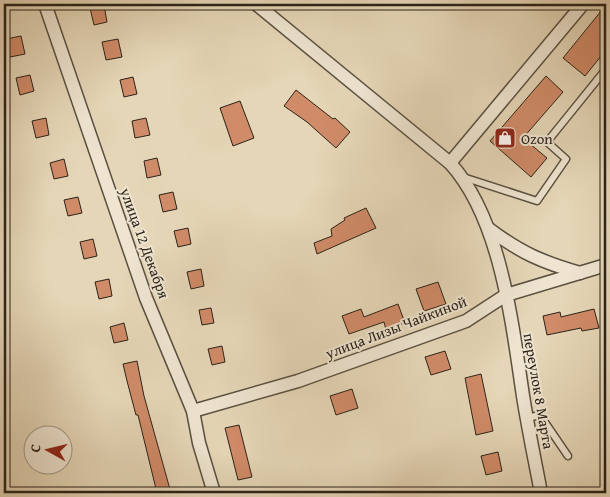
<svg xmlns="http://www.w3.org/2000/svg" width="610" height="497" viewBox="0 0 610 497" font-family="'Gentium Book Plus',serif">
<rect width="100%" height="100%" fill="#e5d6b7"/>
<filter id="stains"><feTurbulence type="fractalNoise" baseFrequency=".004" numOctaves="4"/><feColorMatrix values="0 0 0 0 .2 0 0 0 0 .09 0 0 0 0 .02 0 0 0 .5 -.17"/></filter>
<radialGradient id="worn" r=".72"><stop offset=".6" stop-color="#630" stop-opacity="0"/><stop offset="1" stop-color="#630" stop-opacity=".3"/></radialGradient>
<!-- building -->
<g fill="#d08b68" stroke="#2b2319">
<polygon points="104,5 107,22 94,25 90,8"/>
<polygon points="606,5 606,50 585,76 563,58"/>
<polygon points="21,36 25,54 10,57 6,39"/>
<polygon points="118,39 122,57 106,60 102,42"/>
<polygon points="30,75 34,91 20,95 16,78"/>
<polygon points="546,76 563,92 523,138 547,158 531,177 490,141"/>
<polygon points="133,77 137,94 124,97 120,80"/>
<polygon points="296,90 333,119 335,118 350,132 336,148 307,122 284,106"/>
<polygon points="240,101 254,138 233,146 220,108"/>
<polygon points="46,118 49,135 36,138 32,121"/>
<polygon points="146,118 150,135 135,138 132,121"/>
<polygon points="157,158 161,175 147,178 144,161"/>
<polygon points="64,159 68,176 54,179 50,163"/>
<polygon points="173,192 177,209 163,212 159,195"/>
<polygon points="78,197 82,213 68,216 64,200"/>
<polygon points="366,208 376,228 317,254 314,243 332,236 331,229 345,220 344,218"/>
<polygon points="188,228 191,244 178,247 174,231"/>
<polygon points="93,239 97,256 84,259 80,242"/>
<polygon points="201,269 204,286 191,289 187,272"/>
<polygon points="109,279 112,296 99,299 95,282"/>
<polygon points="438,282 446,304 424,311 416,289"/>
<polygon points="398,304 405,323 386,330 384,322 349,334 342,316 361,309 364,317"/>
<polygon points="211,308 214,323 202,325 199,310"/>
<polygon points="594,309 599,328 582,331 581,328 547,335 543,316 560,312 561,317"/>
<polygon points="124,323 128,340 114,343 110,327"/>
<polygon points="222,346 225,362 212,365 208,349"/>
<polygon points="445,351 451,369 431,375 425,357"/>
<polygon points="137,361 144,396 171,493 157,493 138,415 136,415 127,381 123,364"/>
<polygon points="481,374 493,431 476,435 465,378"/>
<polygon points="352,389 358,408 336,415 330,396"/>
<polygon points="239,425 252,477 238,480 225,428"/>
<polygon points="498,452 502,471 486,475 481,456"/>
</g>
<g fill="none" stroke-linecap="round" stroke-linejoin="round">
<!-- lane casing -->
<g stroke="#5a5040" stroke-width="9">
<g id="lane">
<polyline points="463,177 537,201 566,159 547,142 606,69"/>
<polyline points="527,418 540,415 568,456"/>
</g>
</g>
<!-- street casing -->
<g stroke="#5a5040" stroke-width="15">
<g id="street">
<polyline points="45,4 146,298 193,411 199,443 214,493"/>
<path d="M 256,4 L 450,163 C 501,219 512,323 523,396 C 528,428 535,461 541,493"/>
<polyline points="450,163 583,4"/>
<path d="M 489,229 C 521,253 542,262 580,273"/>
<polyline points="193,411 298,381 466,321 506,295 606,265"/>
</g>
</g>
<!-- lane -->
<use href="#lane" stroke="#eee4d0" stroke-width="6"/>
<!-- street -->
<use href="#street" stroke="#eee4d0" stroke-width="12"/>
</g>
<!-- icons -->
<defs>
<g id="shop-square" transform="scale(1.125)"><rect x="-9" y="-9" width="18" height="18" rx="4" fill="#8f2418" stroke="#eee4d0"/><path d="M-5-2.5h2.3a2.7 3.5 0 0 1 5.4 0H5L5.5 6h-11ZM-1.5-2.5h3a1.5 2.3 0 0 0-3 0Z" fill="#fff"/></g>
</defs>
<g fill-rule="evenodd">
<use href="#shop-square" x="505" y="138"/>
</g>
<g text-anchor="middle" dominant-baseline="central" stroke-width="4" stroke-linejoin="round" paint-order="stroke">
<!-- poi labels -->
<g font-size="15" fill="#2b2319" stroke="#eee4d0" text-anchor="start">
<text x="521" y="138">Ozon</text>
</g>
<!-- street labels -->
<g font-size="15" fill="#2b2319" stroke="#eee4d0">
<text transform="translate(145 243) rotate(70)">улица 12 Декабря</text>
<text transform="translate(396 327) rotate(-21)">улица Лизы Чайкиной</text>
<text transform="translate(539 391) rotate(80)">переулок 8 Марта</text>
</g>
</g>
<!-- margin -->
<rect width="610" height="497" fill="none" stroke="#e5d6b7" stroke-width="20"/>
<rect x="5" y="5" width="600" height="487" fill="none" stroke="#2b2319" stroke-width="2.5"/>
<rect x="10" y="10" width="590" height="477" fill="none" stroke="#2b2319"/>
<!-- north arrow -->
<g transform="translate(48 450) rotate(278)"><circle r="24" fill="#eee4d0" stroke="#a09787"/>
<path d="M0-4L9 19L0 12L-9 19Z" fill="#8f2418"/>
<text y="-8" font-size="14" font-weight="bold" text-anchor="middle" fill="#2b2319">С</text>
</g>
<rect width="100%" height="100%" filter="url(#stains)"/>
<rect width="100%" height="100%" fill="url(#worn)"/>
</svg>
